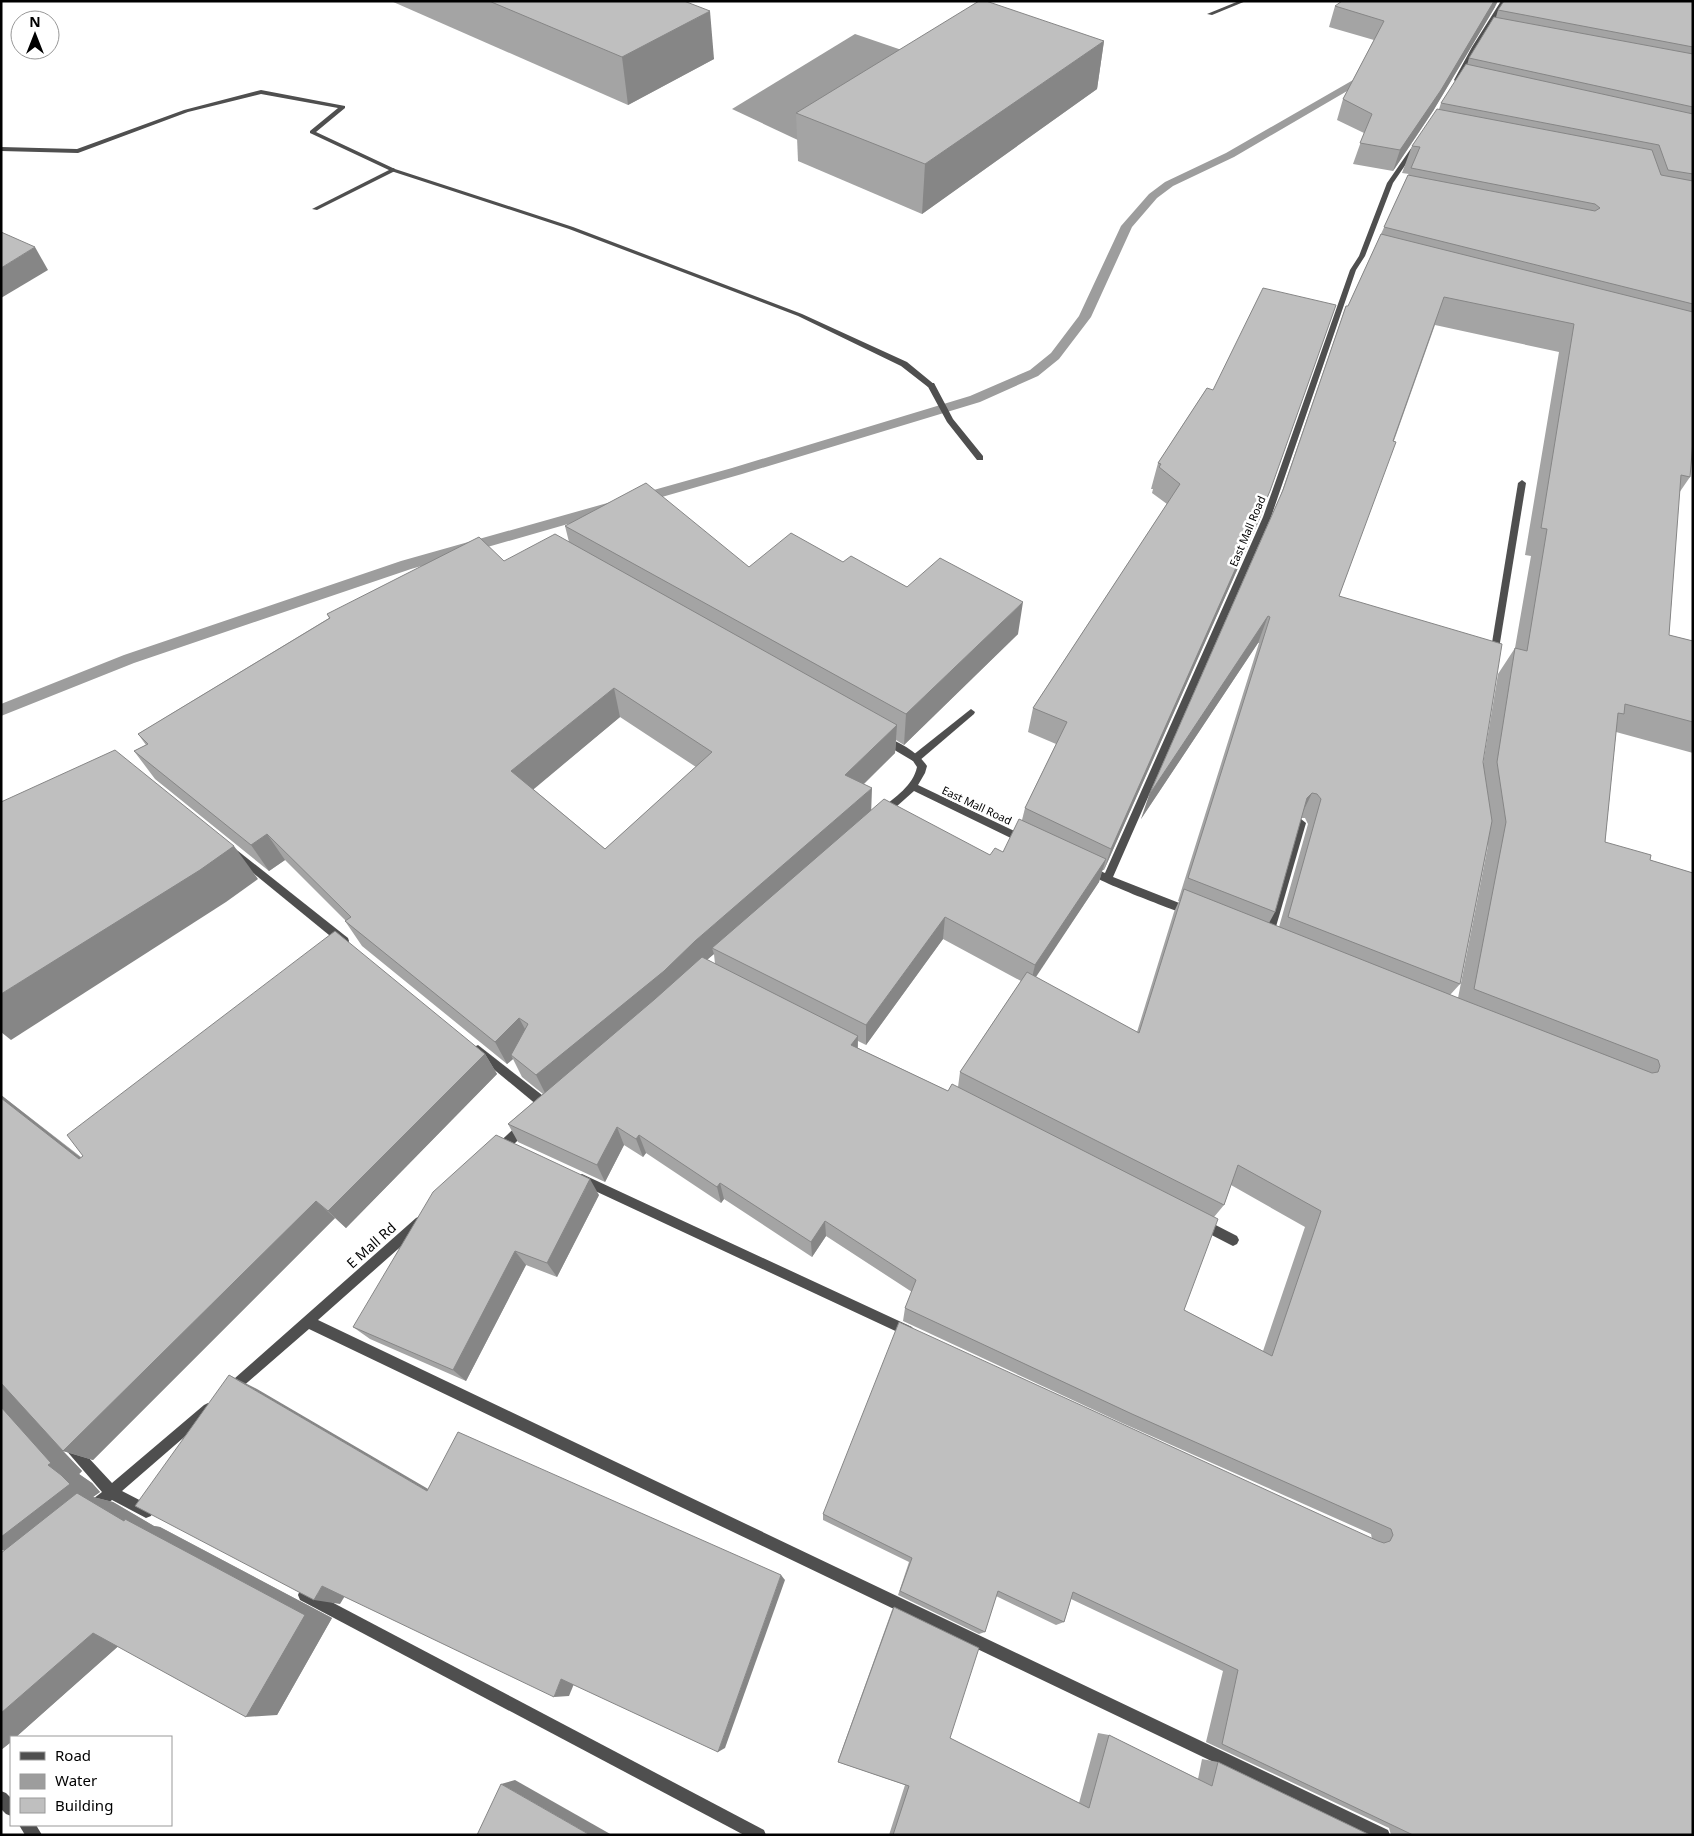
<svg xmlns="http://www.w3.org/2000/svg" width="1694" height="1836" viewBox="0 0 1694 1836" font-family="'Noto Sans',sans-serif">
<rect width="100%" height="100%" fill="#fff"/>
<!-- water -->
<polygon fill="#9d9d9d" points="855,34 928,59 802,142 732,109"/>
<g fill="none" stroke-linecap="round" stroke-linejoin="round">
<!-- stream -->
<polygon fill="#9d9d9d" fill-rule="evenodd" points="1374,68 1378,69 1378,73 1234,157 1173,186 1157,198 1132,227 1091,317 1059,359 1038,376 980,402 742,474 411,569 134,663 1,716 1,704 124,655 401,561 732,468 970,396 1030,370 1051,353 1079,316 1121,226 1149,194 1165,182 1226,153"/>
<!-- lane -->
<g fill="#4f4f4f" fill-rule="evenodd">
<polygon points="1239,1 1246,1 1212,15 1207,14"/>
<polygon points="261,90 345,106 345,108 316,132 395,169 573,227 802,314 907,362 935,385 931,387 928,387 901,366 798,316 569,229 391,171 310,133 310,131 338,108 261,94 188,112 78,153 1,151 1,147 77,149 184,110"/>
<polygon points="971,709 975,712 974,714 919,761 913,761 911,758 913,755"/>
</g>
<!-- street -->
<g fill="#4f4f4f" fill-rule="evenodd">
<polygon points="1501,1 1507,1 1478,47 1460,80 1455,81 1454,80 1472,47"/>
<path d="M 1414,144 L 1419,145 L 1393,183 L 1365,256 L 1356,270 L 1271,517 L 1113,877 L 1192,908 L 1193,911 L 1192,914 L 1188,915 C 1173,910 1091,879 1085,871 L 1087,868 L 1090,867 L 1105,873 L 1263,517 L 1350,270 L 1359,256 L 1387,183 Z"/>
<polygon points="393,168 395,169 395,171 317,210 312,209"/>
<polygon points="928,383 934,383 953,419 983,456 983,460 977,460 947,422 927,385"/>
<polygon points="1522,480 1526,483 1498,655 1494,658 1490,655 1518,483"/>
<path d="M 884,736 C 899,742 918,752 927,766 L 925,773 L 918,785 L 1025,836 L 1027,839 L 1025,842 L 1019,842 L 914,791 L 887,815 L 881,815 L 879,812 L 881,809 C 895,797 913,786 917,767 L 913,761 L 881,742 L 879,740 L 881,738 Z"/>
<polygon points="1301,819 1306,823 1273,937 1272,940 1268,941 1264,940 1263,937 1296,823"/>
<polygon points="233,847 348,938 349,941 348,944 344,945 340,944 230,854 228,851 230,848"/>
<polygon points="478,1045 551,1102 552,1106 551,1110 547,1111 543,1110 474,1053 473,1050 474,1047"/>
<polygon points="523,1123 527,1124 529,1128 527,1132 503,1154 499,1155 495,1154 493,1150 495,1146 519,1124"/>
<polygon points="582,1174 912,1327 914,1331 912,1335 908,1337 904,1335 578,1183 576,1179 578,1175"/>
<polygon points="420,1216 424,1218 426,1222 424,1226 318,1320 1388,1830 1390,1835 1366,1835 309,1329 234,1394 230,1396 226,1394 224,1390 226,1386 416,1218"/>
<polygon points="1202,1218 1237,1236 1239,1240 1237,1244 1233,1246 1229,1244 1198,1228 1196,1224 1198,1220"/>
<polygon points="208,1403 212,1405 214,1409 212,1413 122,1491 151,1506 153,1511 151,1516 146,1518 112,1500 94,1514 89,1512 87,1507 89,1502 102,1492 65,1449 63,1445 65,1441 69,1439 73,1441 112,1483 204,1405"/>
<polygon points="305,1588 764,1830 766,1835 744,1835 300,1600 298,1595 300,1590"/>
<polygon points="1,1791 6,1793 11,1798 11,1816 6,1814 1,1809"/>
<polygon points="19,1825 36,1825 42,1835 25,1835"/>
</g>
</g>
<!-- wall -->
<g fill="#a4a4a4" fill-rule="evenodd">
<polygon points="391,1 684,1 714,59 628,105"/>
<path d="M 1693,1 L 1693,441 L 1690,477 L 1679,493 L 1669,635 L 1693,641 L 1693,753 L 1616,732 L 1605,842 L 1650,860 L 1693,873 L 1693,1835 L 1391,1835 L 1389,1828 L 1206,1742 L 1223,1671 L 1071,1599 L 1064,1622 L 1056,1625 L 996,1596 L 985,1632 L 979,1634 L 898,1595 L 909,1562 L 823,1520 L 823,1514 L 1372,1539 L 1371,1534 L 1122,1423 L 903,1321 L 905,1308 L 912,1292 L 826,1236 L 812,1257 L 724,1199 L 721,1203 L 646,1153 L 643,1157 L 624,1145 L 605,1182 L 518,1142 L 508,1124 L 543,1094 L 522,1077 L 513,1059 L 507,1064 L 362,946 L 345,921 L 346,921 L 285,860 L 269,871 L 155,779 L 134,751 L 146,745 L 138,734 L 329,618 L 327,614 L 569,542 L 565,526 L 749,567 L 843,562 L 907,587 L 1018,634 L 904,745 L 896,740 L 895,753 L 864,784 L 871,810 L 990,855 L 1003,852 L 1022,820 L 1025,808 L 1056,744 L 1028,732 L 1033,708 L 1167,504 L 1152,493 L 1153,489 L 1151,489 L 1158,463 L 1207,388 L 1261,516 L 1104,870 L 1102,870 L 1099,882 L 1035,977 L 1137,1032 L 1174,912 L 1179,901 L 1178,901 L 1259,643 L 1258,643 L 1141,819 L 1280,497 L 1346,306 L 1348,306 L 1408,175 L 1409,174 L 1402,173 L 1412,146 L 1439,109 L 1441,103 L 1467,65 L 1469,58 L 1496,17 L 1498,10 ZM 1435,325 L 1559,352 L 1525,555 L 1531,556 L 1515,648 L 1498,674 L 1483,764 L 1483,762 L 1339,596 ZM 620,717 L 696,767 L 605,849 L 533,789 ZM 1301,818 L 1305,818 L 1308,824 L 1279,927 L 1269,923 L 1275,912 ZM 1488,843 L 1488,845 L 1458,998 L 1450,995 L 1460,984 ZM 943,939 L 1021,981 L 960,1072 L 958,1087 L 948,1091 L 858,1048 L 858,1041 L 866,1045 ZM 714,954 L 715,964 L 707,959 ZM 1231,1185 L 1305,1227 L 1263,1351 L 1184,1310 L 1214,1217 L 1224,1205 Z"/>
<polygon points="1335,6 1495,7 1433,111 1393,171 1353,164 1364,133 1337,120 1343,99 1374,40 1329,27"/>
<polygon points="1104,41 1097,89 922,214 798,161 796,113"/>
<polygon points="485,1054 497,1074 346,1228 335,1218 93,1460 63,1451 82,1471 79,1474 92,1483 100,1492 93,1497 113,1502 154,1526 160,1527 332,1618 277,1715 118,1646 16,1737 11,1737 11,1742 1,1750 4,1550 1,1550 1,1095 81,1157"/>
<polygon points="599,1195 557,1277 526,1265 466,1381 370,1339 353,1327"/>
<polygon points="894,1607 950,1738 1079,1803 1098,1733 1109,1735 1198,1779 1202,1759 1218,1762 1370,1835 889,1835 905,1785 838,1762 839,1758 892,1610"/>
</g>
<!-- shaded-wall -->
<g fill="#868686">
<polygon points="1494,1 1498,1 1495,7 1433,111 1393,171 1400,150"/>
<polygon points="710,11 714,59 628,105 622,57"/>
<polygon points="1104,41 1097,89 922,214 925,164"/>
<polygon points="35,247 48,270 1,298 1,268"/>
<polygon points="1270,491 1261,516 1104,870 1111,849"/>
<polygon points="1023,602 1018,634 904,745 906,714"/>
<polygon points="1268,616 1258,643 1141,819 1149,795"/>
<polygon points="614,688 620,717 522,799 511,771"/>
<polygon points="897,725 895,753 845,802 845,775"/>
<polygon points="872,788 871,816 712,948 714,954 547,1097 536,1075 695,941"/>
<polygon points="1312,793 1300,818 1307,798"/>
<polygon points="267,834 285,860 269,871 251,845"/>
<polygon points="234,846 258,879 226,902 11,1040 1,1032 1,994"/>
<polygon points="1106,859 1099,882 1030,986 1035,965"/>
<polygon points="945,917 943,939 866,1045 866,1025"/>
<polygon points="519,1018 531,1040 511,1055 513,1059 507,1064 495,1042"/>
<polygon points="858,1036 857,1056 851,1045"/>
<polygon points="485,1054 497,1074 346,1228 328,1211"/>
<polygon points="1,1095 105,1177 79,1159 1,1098"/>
<polygon points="617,1127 624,1145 605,1182 597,1165"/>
<polygon points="639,1135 646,1153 643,1157 636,1139"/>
<polygon points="590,1179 599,1195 557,1277 547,1263"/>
<polygon points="720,1183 724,1199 721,1203 717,1187"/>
<polygon points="316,1201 335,1218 93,1460 63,1451 82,1471 79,1474 92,1483 100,1492 93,1497 113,1502 154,1526 160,1527 332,1618 277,1715 246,1717 22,1553 1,1550 1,1537 48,1465 1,1407 1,1382"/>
<polygon points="825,1221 826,1236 812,1257 811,1242"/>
<polygon points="515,1251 526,1265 466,1381 453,1370"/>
<polygon points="229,1375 257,1389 447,1500 427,1491"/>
<polygon points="781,1575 785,1580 725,1748 718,1752"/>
<polygon points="322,1586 348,1591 340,1604 314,1600"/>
<polygon points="93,1633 131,1635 16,1737 11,1737 11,1742 1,1750 1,1713"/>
<polygon points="561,1679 576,1679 569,1696 554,1697"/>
<polygon points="515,1780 612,1835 590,1835 501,1784"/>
</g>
<!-- building -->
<g fill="#bfbfbf" stroke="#868686" fill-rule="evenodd">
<polygon points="489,1 684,1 710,11 622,57"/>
<polygon points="979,1 986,1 1104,41 925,164 796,113"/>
<polygon points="1342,1 1494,1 1441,90 1400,150 1360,143 1372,114 1343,99 1384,21 1335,6"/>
<polygon points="1504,1 1693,1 1693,47 1498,10"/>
<polygon points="1494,17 1693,54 1693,107 1469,58"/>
<polygon points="1466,64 1693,114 1693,174 1668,170 1659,145 1441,103"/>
<polygon points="1437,109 1652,150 1661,175 1693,181 1693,304 1384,227 1408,175 1595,211 1600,208 1595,204 1411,168 1420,147 1412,146"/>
<polygon points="1,232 35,247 1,268"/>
<polygon points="1381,234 1693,312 1693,441 1690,477 1681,475 1669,635 1693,641 1693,722 1625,704 1624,714 1618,713 1605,842 1651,855 1650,860 1693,873 1693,1835 1413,1835 1222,1744 1238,1670 1073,1592 1064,1622 998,1591 985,1632 900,1591 912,1558 823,1514 899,1322 1378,1541 1384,1543 1390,1541 1393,1535 1391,1529 1132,1414 905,1308 916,1280 825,1221 811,1242 720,1183 717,1187 639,1135 636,1139 617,1127 597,1165 508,1124 655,999 702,957 858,1036 851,1045 948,1091 952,1084 1218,1219 1184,1310 1272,1356 1321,1211 1238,1165 1224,1205 960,1072 1027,972 1139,1033 1184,889 1461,999 1652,1073 1658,1072 1660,1066 1658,1060 1474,989 1506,822 1497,762 1515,648 1527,651 1547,529 1541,528 1574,324 1444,297 1393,441 1396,442 1339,596 1502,644 1483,762 1492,821 1460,984 1288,917 1321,799 1317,794 1312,793 1307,798 1275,912 1188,878 1270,617 1268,616 1149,795 1283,490 1346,306 1348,306"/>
<polygon points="1263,288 1336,305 1270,491 1111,849 1025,808 1067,722 1033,708 1180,484 1159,467 1161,464 1158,463 1207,388 1213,390"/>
<polygon points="646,483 749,567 791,533 843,562 851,556 907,587 940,558 1023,602 906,714 565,526"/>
<path d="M 555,534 L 897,725 L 845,775 L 872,788 L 695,941 L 664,971 L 536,1075 L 511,1055 L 528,1024 L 519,1018 L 495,1042 L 345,921 L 351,917 L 267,834 L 251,845 L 134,751 L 148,744 L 138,734 L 330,618 L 327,614 L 479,537 L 504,561 ZM 614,688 L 712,752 L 605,849 L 511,771 Z"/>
<polygon points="115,750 234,846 200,870 1,994 1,802"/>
<polygon points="884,799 990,855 995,848 1003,852 1019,819 1106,859 1035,965 945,917 866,1025 712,948"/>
<polygon points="335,931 485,1054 328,1211 316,1201 63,1451 1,1383 1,1098 79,1159 83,1156 67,1135"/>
<polygon points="496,1135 590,1179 547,1263 515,1251 453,1370 353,1327 433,1192"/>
<polygon points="229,1375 427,1491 458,1432 781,1575 718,1752 561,1679 554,1697 322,1586 314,1600 135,1506"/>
<polygon points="1,1407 51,1463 48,1465 61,1475 70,1484 1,1537"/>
<polygon points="77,1493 124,1521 125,1519 305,1615 246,1717 93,1633 1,1713 1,1553"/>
<polygon points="894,1607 979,1648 950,1738 1089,1808 1109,1735 1212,1786 1218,1762 1370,1835 893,1835 909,1786 838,1762"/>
<polygon points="501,1784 590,1835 477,1835"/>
</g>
<g text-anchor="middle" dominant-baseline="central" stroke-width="5" stroke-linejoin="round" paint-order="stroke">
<!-- far-street labels -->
<g font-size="11" fill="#000" stroke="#fff">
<text transform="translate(1247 531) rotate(-67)">East Mall Road</text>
<text transform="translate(977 805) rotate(25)">East Mall Road</text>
</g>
<!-- street labels -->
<g font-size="14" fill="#000" stroke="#fff">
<text transform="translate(371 1245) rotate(-42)">E Mall Rd</text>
</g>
</g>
<!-- border -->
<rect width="1694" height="1836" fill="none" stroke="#000000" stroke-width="5"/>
<!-- legend -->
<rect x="10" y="1736" width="162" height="90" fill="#ffffff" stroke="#999999"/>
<rect x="20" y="1752" width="25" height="8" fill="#4f4f4f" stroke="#999999"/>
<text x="55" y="1761" font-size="15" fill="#000000">Road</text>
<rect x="20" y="1774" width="25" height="15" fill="#9d9d9d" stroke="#999999"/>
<text x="55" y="1786" font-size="15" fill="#000000">Water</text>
<rect x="20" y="1798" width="25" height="15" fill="#bfbfbf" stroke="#999999"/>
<text x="55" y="1811" font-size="15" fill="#000000">Building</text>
<!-- north arrow -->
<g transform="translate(35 35)"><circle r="24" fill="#ffffff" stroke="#999999"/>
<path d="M0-4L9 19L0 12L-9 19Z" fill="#000000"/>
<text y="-8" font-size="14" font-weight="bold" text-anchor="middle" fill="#000000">N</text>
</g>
</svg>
